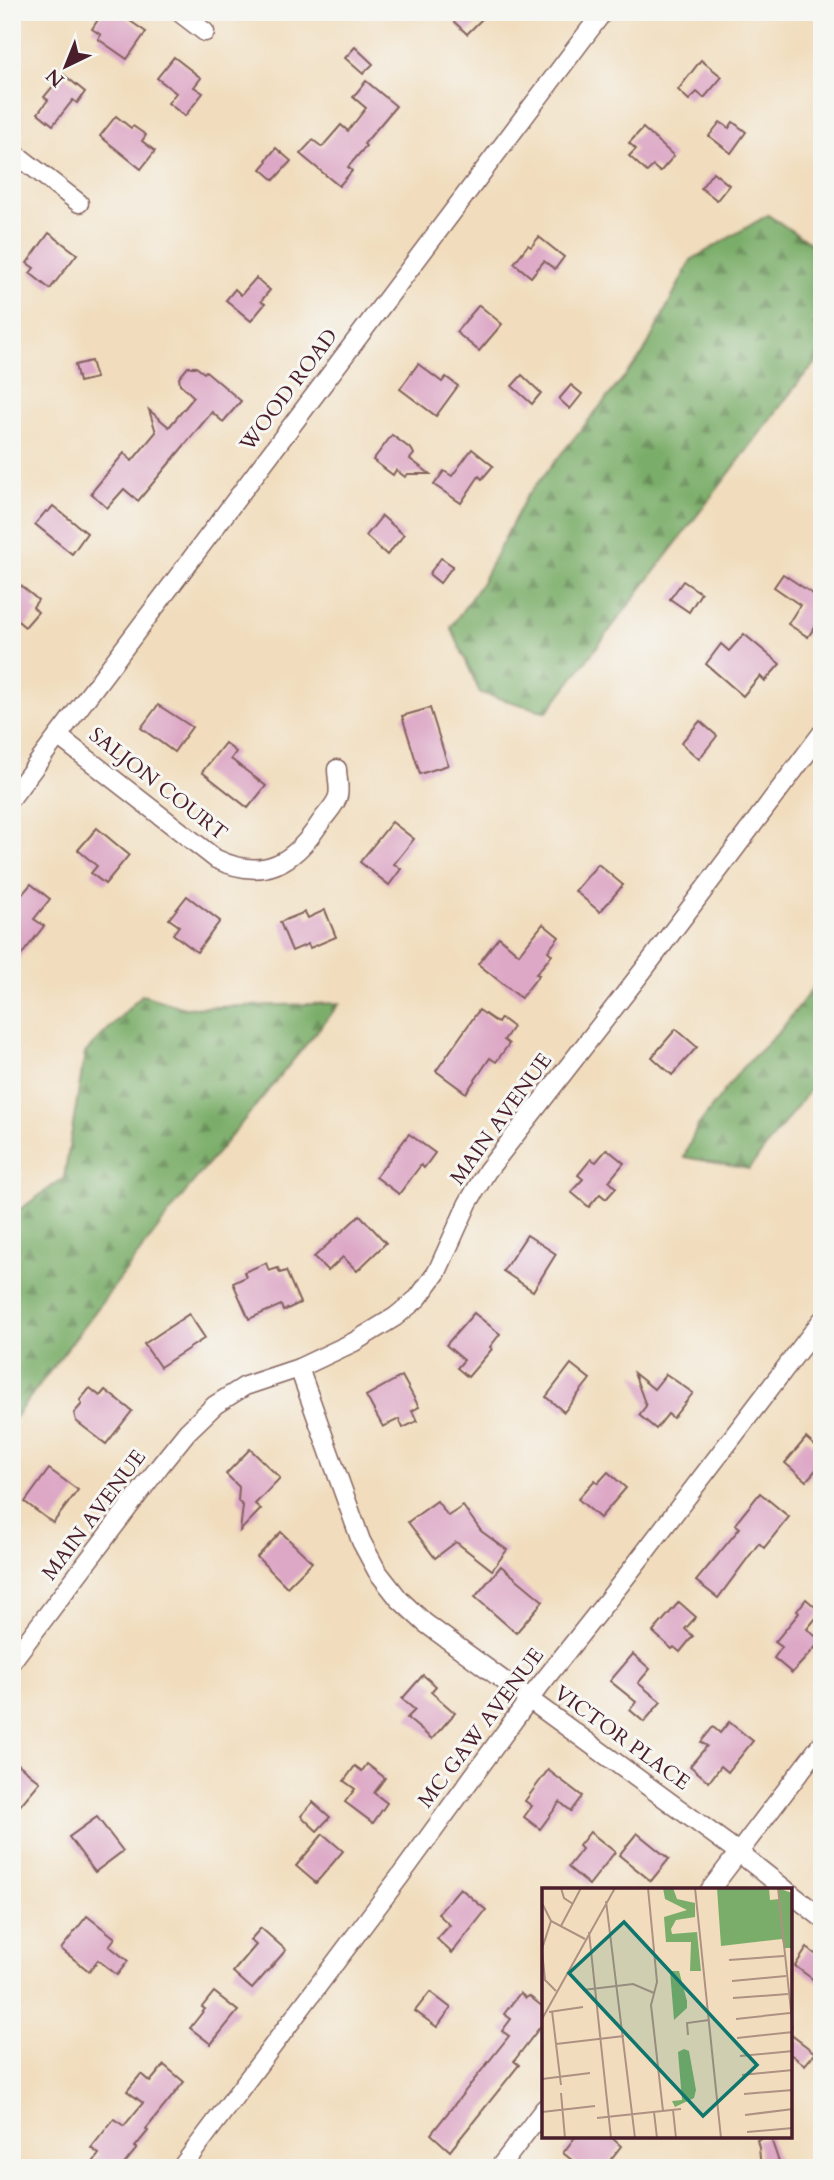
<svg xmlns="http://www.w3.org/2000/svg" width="834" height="2180" viewBox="0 0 834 2180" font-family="Cardo,serif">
<defs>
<pattern id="forest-firs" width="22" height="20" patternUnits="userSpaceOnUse" patternTransform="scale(1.75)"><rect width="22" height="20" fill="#7aad69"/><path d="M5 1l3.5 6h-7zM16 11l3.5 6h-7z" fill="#668c57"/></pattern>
</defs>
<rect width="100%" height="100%" fill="#f6f6f2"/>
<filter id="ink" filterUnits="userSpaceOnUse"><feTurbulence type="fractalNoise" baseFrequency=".0143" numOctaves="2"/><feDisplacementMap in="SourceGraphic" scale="14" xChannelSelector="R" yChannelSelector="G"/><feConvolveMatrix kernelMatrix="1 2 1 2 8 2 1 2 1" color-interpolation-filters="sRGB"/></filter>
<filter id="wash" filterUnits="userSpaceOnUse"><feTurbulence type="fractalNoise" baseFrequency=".00686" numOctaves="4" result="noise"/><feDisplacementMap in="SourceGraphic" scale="28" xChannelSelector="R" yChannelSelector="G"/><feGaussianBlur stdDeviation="1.57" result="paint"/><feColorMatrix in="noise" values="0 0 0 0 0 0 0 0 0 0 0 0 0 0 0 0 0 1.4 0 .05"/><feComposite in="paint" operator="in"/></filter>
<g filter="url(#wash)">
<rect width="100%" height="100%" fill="#f1ddbd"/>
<!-- forest -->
<g fill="url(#forest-firs)" stroke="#62664a" stroke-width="2">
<polygon points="768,215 822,251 822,357 802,378 547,712 480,693 451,627 482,582 526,497 643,354 691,260"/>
<polygon points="822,976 822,1074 749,1169 684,1157 697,1127 742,1068 780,1031"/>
<polygon points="142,995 185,1008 340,1003 194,1181 12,1421 12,1215 64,1178 85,1053"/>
</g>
<g id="blocks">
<!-- building -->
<g fill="#dda8c6">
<polygon points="103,12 117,12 146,32 127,59 98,39 101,35 92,29"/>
<polygon points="444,12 489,12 467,34"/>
<polygon points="355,47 373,64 363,74 345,58"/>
<polygon points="174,57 201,78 194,87 203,93 185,116 168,103 176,93 157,78"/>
<polygon points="701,60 722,77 704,98 697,92 689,100 678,90"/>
<polygon points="63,74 85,92 77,103 73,100 53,125 38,113 48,100 44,97"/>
<polygon points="366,81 396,106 364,144 366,146 348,167 352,171 339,186 300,154 313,140 322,147 341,125 348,131 366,108 353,97"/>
<polygon points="116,116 131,128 133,126 146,135 142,141 155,151 141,169 100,136"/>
<polygon points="720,122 729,128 733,122 746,132 731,153 709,136"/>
<polygon points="643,128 674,156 660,172 653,166 647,172 629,156 636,149 629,143"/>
<polygon points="276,148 291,161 274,180 261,169 267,162 266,160"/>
<polygon points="713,172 729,185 717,200 701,188"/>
<polygon points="49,233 77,254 50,289 30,273 34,268 27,263"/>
<polygon points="539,237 564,257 555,269 544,261 531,277 514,263 528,245 531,247"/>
<polygon points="256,278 270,290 261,301 265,304 251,321 226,300 235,289 241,295"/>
<polygon points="479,305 502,324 479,351 456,332"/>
<polygon points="91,361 96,378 79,382 75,365"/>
<polygon points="418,364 442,382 446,377 458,386 436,416 400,389"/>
<polygon points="188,367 196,367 204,373 206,371 241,401 223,422 212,412 138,501 124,489 107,508 91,493 124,453 132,461 156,432 149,410 169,427 194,397 180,384 179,378"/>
<polygon points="522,375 541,393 532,404 512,386"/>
<polygon points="571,385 582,394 570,409 559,399"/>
<polygon points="392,435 412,450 414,454 410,459 430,474 408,474 405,477 396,470 393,475 373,460"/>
<polygon points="472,449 493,466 482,479 479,476 461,503 434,485 444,471 452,476"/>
<polygon points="53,506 87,533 72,554 35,524 46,511 48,512"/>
<polygon points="382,516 404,535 387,555 366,536"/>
<polygon points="441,558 453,566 440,583 429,574"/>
<polygon points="783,574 822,600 822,616 808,637 788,624 800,605 774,587"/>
<polygon points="12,578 38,600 33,607 38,612 25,627 12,616"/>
<polygon points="683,581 701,593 689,612 670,599"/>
<polygon points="744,634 780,664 765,681 760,676 743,696 706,664 721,644 729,651"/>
<polygon points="158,705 192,727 174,752 141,728"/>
<polygon points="430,708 448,765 420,774 402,716"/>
<polygon points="700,721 717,736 699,759 681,743"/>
<polygon points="225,743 236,752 231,759 266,786 248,808 202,772"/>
<polygon points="392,822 414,839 394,864 401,869 389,885 360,862"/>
<polygon points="97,828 129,855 105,884 91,873 97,866 78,850"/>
<polygon points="598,864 623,885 600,912 575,891"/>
<polygon points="31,884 50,899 34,919 44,926 12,967 12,906"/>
<polygon points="187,896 220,921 197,952 173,934 179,926 169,919"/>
<polygon points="325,910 336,937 310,948 308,944 292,951 280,922 305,912 308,918"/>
<polygon points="543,924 559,937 548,951 552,955 536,974 539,975 521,998 478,964 499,937 519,954"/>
<polygon points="479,1010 498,1023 501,1018 513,1027 504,1040 509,1044 496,1062 490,1058 466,1093 436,1071"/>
<polygon points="676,1029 697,1047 672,1075 652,1057"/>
<polygon points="409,1134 435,1153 424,1168 421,1165 399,1194 376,1177"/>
<polygon points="607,1149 624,1163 609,1181 616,1188 606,1199 600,1194 589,1207 571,1192 583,1179 578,1175 591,1159 596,1162"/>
<polygon points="360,1215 386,1243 357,1271 343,1257 328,1271 314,1257"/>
<polygon points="527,1235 556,1254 533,1291 503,1271"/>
<polygon points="266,1263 269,1271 278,1268 280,1273 286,1271 300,1303 283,1311 281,1305 249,1319 233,1283 246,1277 244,1272"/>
<polygon points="474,1313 500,1334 490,1347 492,1349 468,1377 457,1368 464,1360 446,1345"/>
<polygon points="189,1314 205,1338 160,1367 144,1344"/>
<polygon points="571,1364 590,1379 564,1412 546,1397"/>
<polygon points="634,1373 654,1389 666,1374 693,1393 673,1418 668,1414 656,1429 639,1415 646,1406"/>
<polygon points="402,1376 419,1407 412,1411 417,1421 403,1428 399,1419 383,1427 366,1396"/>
<polygon points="90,1388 100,1396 105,1390 132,1411 106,1444 76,1421 74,1413 82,1404 80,1400"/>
<polygon points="806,1438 822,1452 822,1463 806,1481 785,1463"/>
<polygon points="250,1449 280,1478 255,1504 261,1509 240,1531 243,1506 238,1501 239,1487 226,1474"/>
<polygon points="49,1469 78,1490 53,1523 25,1502"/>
<polygon points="608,1472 626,1488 600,1518 578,1499 595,1480 598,1483"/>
<polygon points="760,1493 789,1517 764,1548 759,1543 718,1598 696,1581 740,1528 735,1524"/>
<polygon points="437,1501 448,1516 463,1506 481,1531 507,1550 492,1570 456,1542 435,1558 408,1522"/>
<polygon points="281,1532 312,1562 287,1587 257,1557"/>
<polygon points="501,1566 543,1601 516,1633 475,1597"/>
<polygon points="806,1599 821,1612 807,1629 821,1641 792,1673 774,1658 782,1647 775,1642 799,1613 797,1611"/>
<polygon points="679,1602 696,1617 685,1629 693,1636 680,1652 674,1647 672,1649 653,1632"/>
<polygon points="633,1654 650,1669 638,1683 661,1702 644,1722 630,1710 636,1702 610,1681"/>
<polygon points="423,1675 436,1686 431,1692 455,1713 432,1739 407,1718 415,1710 402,1699"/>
<polygon points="729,1722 753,1741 728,1772 721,1766 709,1782 690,1766 707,1746 701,1742 713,1727 720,1733"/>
<polygon points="12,1759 40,1782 12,1815"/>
<polygon points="367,1764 385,1778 374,1793 387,1803 373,1823 345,1802 355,1789 344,1781 355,1766 362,1771"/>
<polygon points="548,1770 582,1796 571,1811 560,1802 540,1829 524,1817 532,1806 525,1801"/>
<polygon points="313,1802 330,1817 317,1831 301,1816"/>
<polygon points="97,1817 123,1851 95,1872 69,1837"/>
<polygon points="590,1832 615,1852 589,1885 568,1867 582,1849 579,1846"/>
<polygon points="637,1833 669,1859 651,1881 619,1855"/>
<polygon points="323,1834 343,1851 316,1883 296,1866"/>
<polygon points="460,1888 486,1910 452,1953 437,1939 450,1925 438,1914"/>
<polygon points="87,1916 115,1938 109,1946 128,1961 117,1975 98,1960 89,1971 61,1949"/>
<polygon points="261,1928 286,1950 252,1989 233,1972 256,1945 250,1940"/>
<polygon points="807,1948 822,1959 822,1986 795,1966"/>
<polygon points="214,1992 238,2011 211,2044 190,2028 205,2009 202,2007"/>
<polygon points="430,1992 451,2008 437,2027 415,2011"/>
<polygon points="520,1993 526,1998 529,1996 543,2007 543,2023 514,2061 519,2065 450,2151 431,2134 509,2036 502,2031 511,2019 504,2014"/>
<polygon points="790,2034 815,2053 805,2065 790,2054"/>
<polygon points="164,2065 184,2082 146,2129 148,2131 135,2147 137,2148 121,2168 89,2168 99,2154 91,2148 114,2119 124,2126 143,2103 127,2091 141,2074 150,2082"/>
<polygon points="576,2136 610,2136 621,2146 604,2168 582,2168 563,2153"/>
<polygon points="770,2136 779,2162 781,2168 761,2168 759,2148 757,2140"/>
</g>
</g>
</g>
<g filter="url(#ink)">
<use href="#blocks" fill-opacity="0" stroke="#84625e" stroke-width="2"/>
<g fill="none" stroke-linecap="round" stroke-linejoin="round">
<!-- minor casing -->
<g stroke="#84625e" stroke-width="21">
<g id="minor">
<polyline points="179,12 205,32"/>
<polyline points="12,151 79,203"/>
<path d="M 58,736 L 216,859 C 263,881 293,864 320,823 C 325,815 336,805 338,796 C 340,788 337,777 337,769"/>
<polyline points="12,797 603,12"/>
<polyline points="299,1368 361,1541 377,1571 399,1599 425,1623 738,1852 786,1890"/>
<polyline points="12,1661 159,1467 187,1432 215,1405 245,1386 299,1368 354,1342 395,1317 418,1298 437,1272 468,1203 487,1171 645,968 822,733"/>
<polyline points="710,1890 822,1743"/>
<polyline points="790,1893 822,1918"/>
<polyline points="181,2168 401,1875 530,1698 622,1582 822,1320"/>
<polyline points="499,2168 544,2109"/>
</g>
</g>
<!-- minor -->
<use href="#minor" stroke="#fff" stroke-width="18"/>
</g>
</g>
<g text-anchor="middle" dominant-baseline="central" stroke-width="6" stroke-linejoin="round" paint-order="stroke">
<!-- street labels -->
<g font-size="21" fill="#4a1f2b" stroke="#f6f6f2">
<text transform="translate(289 390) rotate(-53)">WOOD ROAD</text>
<text transform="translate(158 784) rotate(38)">SALJON COURT</text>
<text transform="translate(501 1119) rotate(-54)">MAIN AVENUE</text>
<text transform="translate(94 1515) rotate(-53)">MAIN AVENUE</text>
<text transform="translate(481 1728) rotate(-53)">MC GAW AVENUE</text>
<text transform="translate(622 1738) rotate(36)">VICTOR PLACE</text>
</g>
</g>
<!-- overview -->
<g transform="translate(542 1888)">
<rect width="250" height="250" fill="#f1ddbd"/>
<path d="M 121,0 L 131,0 L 135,11 L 153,15 L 153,29 L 134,32 L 129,41 L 130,46 L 155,44 L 159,83 L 148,83 L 149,54 L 124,54 L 122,29 L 145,22 L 123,11 ZM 175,0 L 227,0 L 228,12 L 237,11 L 236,0 L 250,5 L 250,60 L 242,60 L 240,51 L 179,58 ZM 128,83 L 137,83 L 145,113 L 145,120 L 132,132 ZM 142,161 L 147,163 L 154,202 L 152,210 L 133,219 L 130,213 L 140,212 L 136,164 Z" fill="#7aad69"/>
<path fill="none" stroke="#ae9183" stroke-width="2" d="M 19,0 L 22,10 L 31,16M 106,0 L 115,94 L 109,117 L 121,223M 153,0 L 179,250M 236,0 L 251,142M 64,13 L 93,250M 0,15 L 9,33 L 43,51M 19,38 L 39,0M 47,44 L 69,250M 0,61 L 9,33M 0,63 L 3,92 L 14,103M 187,72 L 242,68M 190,93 L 244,88M 41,102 L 91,96 L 112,105M 191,110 L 246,106M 10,123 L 19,197M 7,124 L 41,119M 0,131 L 73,0M 194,131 L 248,125M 146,147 L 145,135 L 167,132M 195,150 L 251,144M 14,156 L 82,148M 198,168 L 251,163M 200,187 L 251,182M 0,191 L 48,185M 19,205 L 23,250M 202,206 L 251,202M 131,222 L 134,250M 0,224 L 53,218M 112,224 L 115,250M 203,227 L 251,221M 55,230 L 139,221M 205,244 L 251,240"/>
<path fill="#0f766e" fill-opacity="0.15" stroke="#0f766e" stroke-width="3.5" d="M 82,34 L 215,177 L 161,228 L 27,85 Z"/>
<rect width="250" height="250" fill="none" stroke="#4a1f2b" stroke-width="3.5"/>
</g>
<!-- margin -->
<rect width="834" height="2180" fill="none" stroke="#f6f6f2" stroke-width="42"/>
<!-- north arrow -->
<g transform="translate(66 66) rotate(223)" stroke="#f6f6f2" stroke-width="5" paint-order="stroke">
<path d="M0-5L12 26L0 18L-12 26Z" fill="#4a1f2b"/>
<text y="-10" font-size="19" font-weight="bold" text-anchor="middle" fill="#4a1f2b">N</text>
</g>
</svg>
